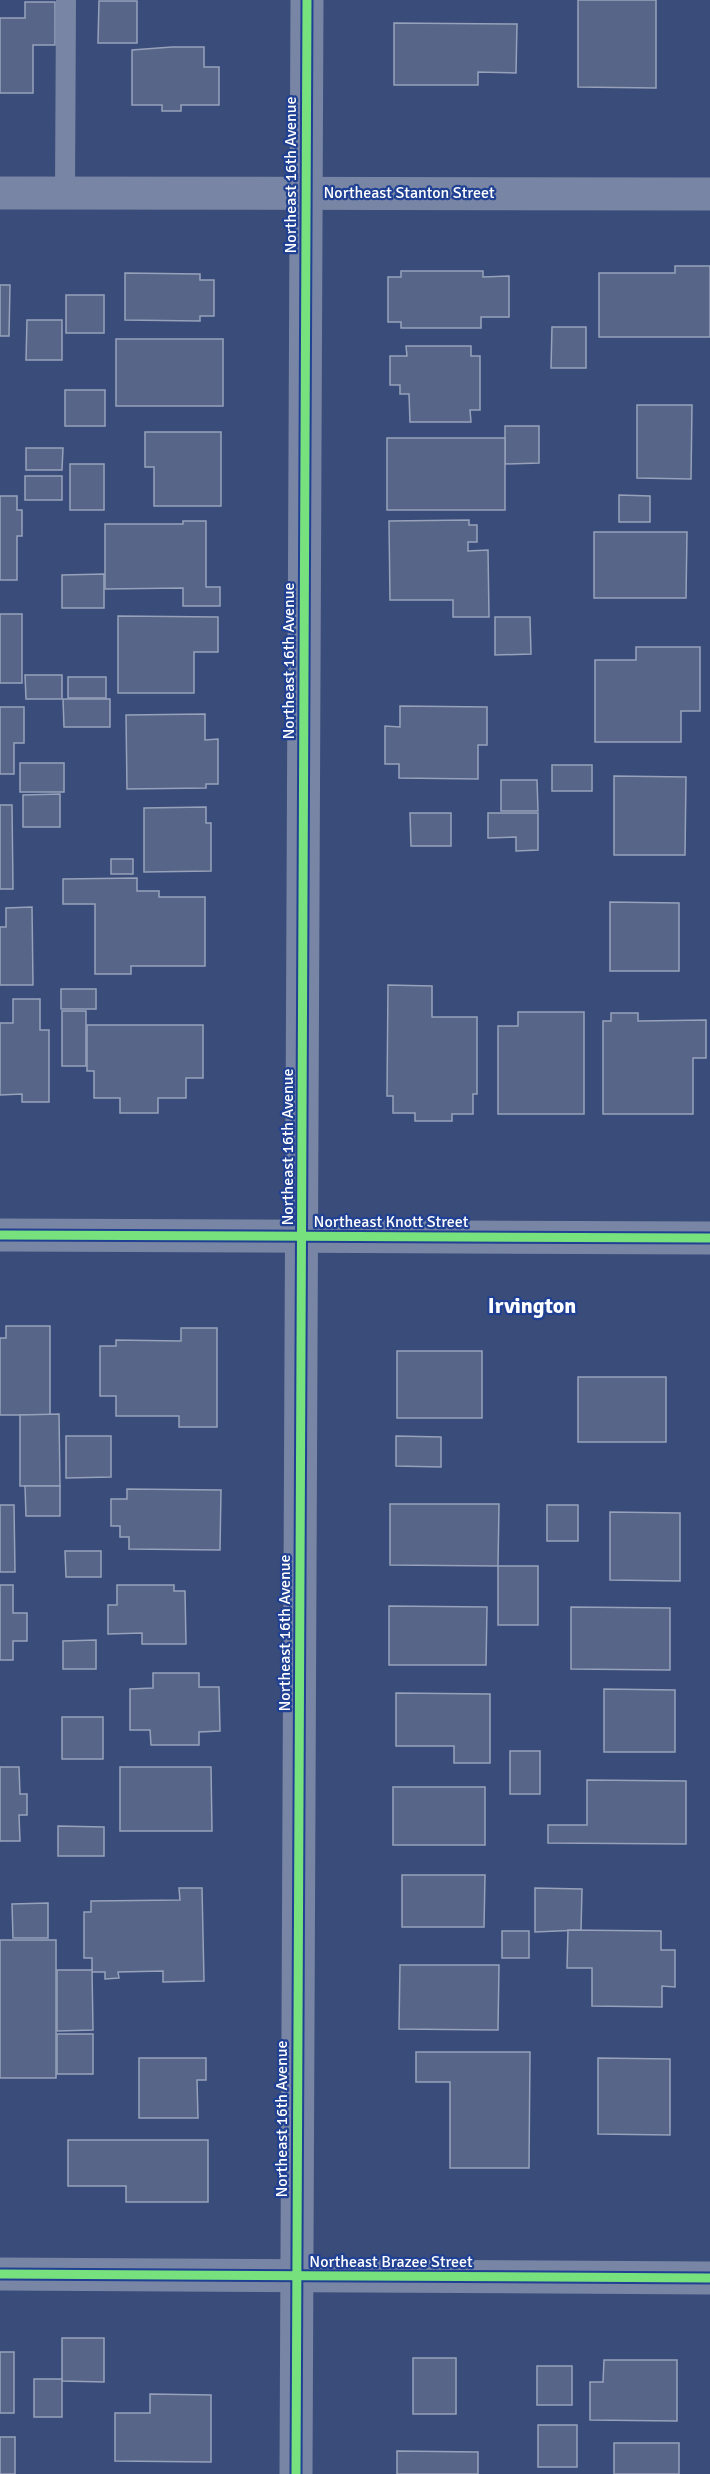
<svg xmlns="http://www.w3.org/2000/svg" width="710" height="2474" viewBox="0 0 710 2474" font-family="Signika,sans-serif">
<rect width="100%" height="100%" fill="#3a4c79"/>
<!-- building -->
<g fill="#566588" stroke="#97a1ba" stroke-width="1.5">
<polygon points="578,0 656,0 656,88 578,87"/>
<polygon points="99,1 137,1 137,43 98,43"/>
<polygon points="25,2 55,2 55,45 33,45 33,93 0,93 0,18 25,18"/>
<polygon points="394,23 517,24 516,73 478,72 478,85 394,85"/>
<polygon points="172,47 204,47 204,67 219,67 219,105 181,105 181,111 162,111 162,105 132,105 132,50"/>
<polygon points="675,266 710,266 710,337 599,337 599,273 675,273"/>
<polygon points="401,271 483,271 483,277 509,276 509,317 481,317 481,328 401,328 401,322 388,322 388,277 401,277"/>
<polygon points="125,273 200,274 200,280 214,280 214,316 200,316 200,321 125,320"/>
<polygon points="0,285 10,285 9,336 0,336"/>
<rect x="66" y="295" width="38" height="38"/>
<polygon points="27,320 62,320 62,360 26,360"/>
<polygon points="552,327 586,327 586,368 551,368"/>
<rect x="116" y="339" width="107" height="67"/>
<polygon points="406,346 471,346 471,356 480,356 480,410 470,410 471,422 410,422 409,394 400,394 400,385 390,385 390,356 407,356"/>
<rect x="65" y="390" width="40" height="36"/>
<polygon points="637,405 692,405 691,479 637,478"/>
<polygon points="505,426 539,426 539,463 505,464"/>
<polygon points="145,432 221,432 221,506 154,506 154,467 145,467"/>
<rect x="387" y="438" width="118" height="72"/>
<polygon points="26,448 63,448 62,470 26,470"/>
<rect x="70" y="464" width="34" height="46"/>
<rect x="25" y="476" width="37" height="24"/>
<polygon points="619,495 650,496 650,522 619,522"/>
<polygon points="0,496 17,496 17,510 22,510 22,536 17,536 17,580 0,580"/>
<polygon points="469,520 469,525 477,525 477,542 468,542 468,551 488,550 489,617 453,617 453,600 390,600 389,521"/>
<polygon points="183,521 206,521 206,587 220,587 220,606 183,606 183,588 105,589 105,524 183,524"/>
<polygon points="594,532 687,532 686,598 594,598"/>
<polygon points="104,574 104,608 62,608 62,575"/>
<rect x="0" y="614" width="22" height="69"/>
<polygon points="118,616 218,617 218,652 194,652 194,693 118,693"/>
<polygon points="495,617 530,617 531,654 495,655"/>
<polygon points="636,647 700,647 700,711 681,711 681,742 595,742 595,660 636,660"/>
<polygon points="25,675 62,675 62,699 26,699"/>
<rect x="68" y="677" width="38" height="21"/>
<polygon points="63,699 110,699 110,727 64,727"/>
<polygon points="400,706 487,707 487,745 478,745 478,779 399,778 399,764 385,764 385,726 400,727"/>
<polygon points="0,707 24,707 24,743 14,743 14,774 0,774"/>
<polygon points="205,714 205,740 218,739 218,784 206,784 206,788 127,789 126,715"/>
<rect x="20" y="763" width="44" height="29"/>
<rect x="552" y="765" width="40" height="26"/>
<polygon points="614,776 686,777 685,855 614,855"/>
<polygon points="501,780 537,780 538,811 501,811"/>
<polygon points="60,794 60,827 23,827 23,795"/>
<polygon points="0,805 12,805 13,889 0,889"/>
<polygon points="206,807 206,823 211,823 211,871 144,872 144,808"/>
<polygon points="410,813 451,813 451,846 411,846"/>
<polygon points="488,813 538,813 538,850 516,851 516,837 488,838"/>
<rect x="111" y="859" width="22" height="15"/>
<polygon points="137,878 137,891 159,891 159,897 205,897 205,966 131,966 131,974 95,974 95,904 63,904 63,879"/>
<polygon points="610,902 679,903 679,971 610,971"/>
<polygon points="32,907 33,985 0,985 0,927 6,927 6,908"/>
<polygon points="388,985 432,986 432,1017 477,1017 477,1094 473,1094 473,1114 452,1114 452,1121 415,1121 415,1113 393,1113 393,1096 387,1096"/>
<rect x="61" y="989" width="35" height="20"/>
<polygon points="13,999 40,999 40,1030 49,1030 49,1102 22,1102 22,1094 0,1095 0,1023 13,1023"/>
<rect x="62" y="1011" width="24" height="55"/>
<polygon points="518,1012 584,1012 584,1114 498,1114 498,1026 518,1026"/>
<polygon points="611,1013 638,1013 638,1021 706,1020 706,1058 693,1058 693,1114 603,1114 603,1021 611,1021"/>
<polygon points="87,1025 203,1025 203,1078 186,1078 186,1098 158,1098 158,1113 120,1113 120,1098 94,1098 94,1071 87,1071"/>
<polygon points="6,1326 50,1326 50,1415 0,1415 0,1338 6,1338"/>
<polygon points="181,1328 217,1328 217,1427 179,1427 179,1416 116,1416 116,1396 100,1396 100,1346 116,1346 116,1340 181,1341"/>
<rect x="397" y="1351" width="85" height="67"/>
<rect x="578" y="1377" width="88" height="65"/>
<polygon points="59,1414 60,1486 20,1486 20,1415"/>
<polygon points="66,1436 111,1436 111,1477 66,1478"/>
<polygon points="396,1436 441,1437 441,1467 396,1466"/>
<polygon points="25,1486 60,1486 60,1516 26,1516"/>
<polygon points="127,1489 221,1490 220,1550 129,1549 129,1537 120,1537 120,1526 111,1526 111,1499 127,1499"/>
<polygon points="390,1504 499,1504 498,1566 390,1565"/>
<polygon points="0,1505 14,1505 15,1572 0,1572"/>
<rect x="547" y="1505" width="31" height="36"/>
<polygon points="610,1512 680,1513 680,1581 610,1580"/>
<polygon points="65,1551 101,1551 101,1577 66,1577"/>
<rect x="498" y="1566" width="40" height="59"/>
<polygon points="0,1585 13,1585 13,1613 27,1613 27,1641 13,1641 13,1660 0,1660"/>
<polygon points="117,1585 174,1585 174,1591 185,1591 186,1644 142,1644 142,1633 108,1634 108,1605 117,1605"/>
<polygon points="389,1606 487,1607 486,1665 389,1665"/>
<polygon points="571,1607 670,1608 670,1670 571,1669"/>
<polygon points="96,1640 96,1669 63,1669 63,1641"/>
<polygon points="153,1673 199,1673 199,1687 219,1687 220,1731 199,1732 199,1745 151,1745 150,1730 130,1730 130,1689 153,1688"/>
<polygon points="604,1689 675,1690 675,1752 604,1752"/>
<polygon points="396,1693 490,1694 490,1763 454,1763 454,1746 396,1746"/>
<rect x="62" y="1717" width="41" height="42"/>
<rect x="510" y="1751" width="30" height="43"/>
<polygon points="0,1767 19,1767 20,1794 27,1794 27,1815 19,1815 20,1841 0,1841"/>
<polygon points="120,1767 211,1767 212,1831 120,1831"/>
<polygon points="587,1780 686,1781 686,1844 548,1843 548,1825 587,1825"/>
<rect x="393" y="1787" width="92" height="58"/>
<polygon points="58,1826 104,1827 104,1856 58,1856"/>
<polygon points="402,1875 485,1875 484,1927 402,1927"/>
<polygon points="179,1888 202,1888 204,1981 163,1982 163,1971 118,1972 119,1978 105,1979 105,1972 92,1972 92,1958 84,1958 84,1912 91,1912 91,1901 180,1900"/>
<polygon points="535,1888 582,1889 581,1930 535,1932"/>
<polygon points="48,1903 48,1938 13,1938 12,1904"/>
<polygon points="568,1930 661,1931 661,1950 675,1950 675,1987 662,1986 662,2007 592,2006 592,1968 567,1968"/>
<rect x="502" y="1931" width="27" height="27"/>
<rect x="0" y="1940" width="56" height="138"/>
<polygon points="400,1965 499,1965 498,2030 399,2029"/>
<polygon points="57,1970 92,1970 93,2030 57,2031"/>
<rect x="57" y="2034" width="36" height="40"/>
<polygon points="416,2052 530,2052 529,2168 450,2168 450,2082 416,2082"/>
<polygon points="139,2058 206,2058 206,2080 197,2080 198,2118 139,2118"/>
<polygon points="598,2058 670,2059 670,2135 598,2134"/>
<polygon points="68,2140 208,2140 208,2202 126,2202 126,2186 68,2186"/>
<polygon points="62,2338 104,2338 104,2382 62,2381"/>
<rect x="0" y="2352" width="14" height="61"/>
<rect x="413" y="2358" width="43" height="56"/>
<polygon points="604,2360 677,2360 677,2421 590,2420 590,2382 603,2382"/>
<rect x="537" y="2366" width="35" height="39"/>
<rect x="34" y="2379" width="28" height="38"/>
<polygon points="150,2394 211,2395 211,2462 115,2461 115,2413 150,2413"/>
<rect x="538" y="2425" width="39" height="42"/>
<rect x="0" y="2437" width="15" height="37"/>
<rect x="614" y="2443" width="65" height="31"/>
<polygon points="397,2451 478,2452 478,2474 397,2474"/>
</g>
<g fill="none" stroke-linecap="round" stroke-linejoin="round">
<!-- service -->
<polyline stroke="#7885a4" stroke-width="20" points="65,192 66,0"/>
<!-- minor -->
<g stroke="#7885a4" stroke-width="33">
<polyline points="0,193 710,194"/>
<polyline points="0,2274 710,2278"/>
<polyline points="296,2474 307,0"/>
</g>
<!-- tertiary -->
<polyline stroke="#7885a4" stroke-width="33" points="0,1235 710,1238"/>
<!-- cycleway casing -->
<g stroke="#204193" stroke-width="13">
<g id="cycleway">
<polyline points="0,1235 710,1238"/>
<polyline points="0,2274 710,2278"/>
<polyline points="296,2474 307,0"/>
</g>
</g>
<!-- cycleway -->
<use href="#cycleway" stroke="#77e17e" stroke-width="9"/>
</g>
<g text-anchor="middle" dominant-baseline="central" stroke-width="4.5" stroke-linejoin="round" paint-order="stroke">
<!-- street labels -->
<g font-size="16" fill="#fff" stroke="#204193">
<text transform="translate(291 175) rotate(-90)">Northeast 16th Avenue</text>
<text x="409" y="193">Northeast Stanton Street</text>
<text transform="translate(289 661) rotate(-90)">Northeast 16th Avenue</text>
<text transform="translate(288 1147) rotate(-90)">Northeast 16th Avenue</text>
<text x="391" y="1222">Northeast Knott Street</text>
<text transform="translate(285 1633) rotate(-90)">Northeast 16th Avenue</text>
<text transform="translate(282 2119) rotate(-90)">Northeast 16th Avenue</text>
<text x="391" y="2262">Northeast Brazee Street</text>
</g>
<!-- district labels -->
<g font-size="22" font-weight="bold" fill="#fff" stroke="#204193">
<text x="532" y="1305">Irvington</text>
</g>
</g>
</svg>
